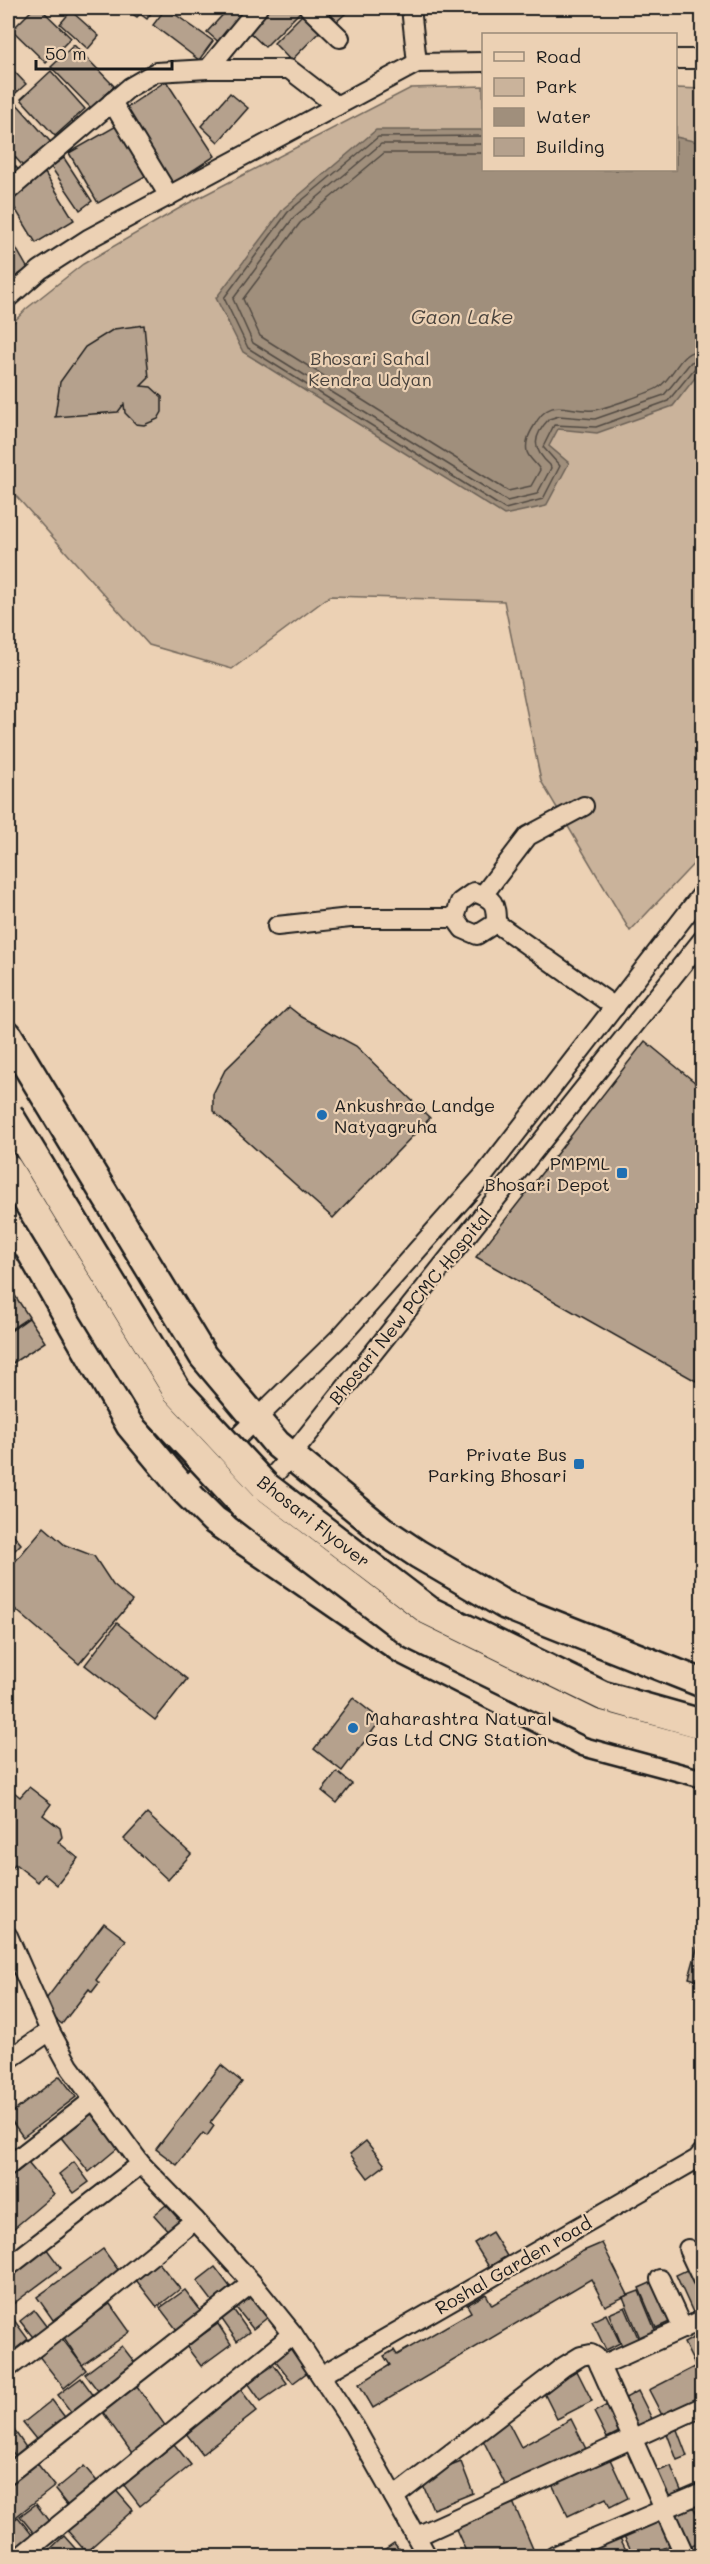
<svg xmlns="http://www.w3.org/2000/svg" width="710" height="2564" viewBox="0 0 710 2564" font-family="Mali,sans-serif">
<rect width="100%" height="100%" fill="#ecd1b4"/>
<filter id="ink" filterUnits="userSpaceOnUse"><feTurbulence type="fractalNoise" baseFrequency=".0167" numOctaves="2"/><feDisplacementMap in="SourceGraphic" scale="12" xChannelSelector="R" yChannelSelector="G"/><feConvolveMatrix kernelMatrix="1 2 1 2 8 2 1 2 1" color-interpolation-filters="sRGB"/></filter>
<g filter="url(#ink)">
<!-- green -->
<polygon fill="#cab39b" stroke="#73685c" stroke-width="1.5" points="483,86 484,170 676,170 676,88 702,89 702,855 630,931 541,781 504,601 330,596 232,669 149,645 8,487 8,328 26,309 83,264 185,205 411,88"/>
<!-- water -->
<polygon fill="#a08f7c" stroke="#6b6156" stroke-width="1.5" points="376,130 483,130 484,170 676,170 676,137 702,143 702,369 673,406 597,433 558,429 549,446 569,463 546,506 504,515 243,352 216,298 284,208"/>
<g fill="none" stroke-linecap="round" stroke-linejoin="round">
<!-- shore -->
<g stroke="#514a42" stroke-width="1.5">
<polyline points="484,136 378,137 288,212 224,298 248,348 505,509 543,499 560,466 543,447 554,425 596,427 668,401 695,368 702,366"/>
<path d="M 484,144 L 381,144 L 294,217 L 233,299 L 253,343 L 507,501 L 537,494 L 551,468 L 550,465 C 532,449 532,437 549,419 L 559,416 L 595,419 L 664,395 L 691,362 L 702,359"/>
<path d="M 484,153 L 384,153 L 300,223 L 243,299 L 260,336 L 508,491 L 531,486 L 540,470 C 537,464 530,460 527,452 C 525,442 529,434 534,426 C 551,394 568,413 594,410 C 603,409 652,392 659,387 C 676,375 679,350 702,350"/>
</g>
</g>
<!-- building -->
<g fill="#b5a18d" stroke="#1c1c1c" stroke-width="1.5">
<polygon points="34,8 40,8 71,38 46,63 12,30"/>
<polygon points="126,8 152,8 154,9 147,19 140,14 137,17 125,9"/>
<polygon points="166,8 213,41 199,60 153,25"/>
<polygon points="229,8 233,8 244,18 221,44 207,32"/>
<polygon points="269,8 299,8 302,10 265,47 247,30"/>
<polygon points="317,8 340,8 346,13 334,24"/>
<polygon points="307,10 324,27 291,61 274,43"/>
<polygon points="71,11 99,36 88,49 60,24"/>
<polygon points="74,45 114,86 91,108 51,67"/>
<polygon points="9,66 26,84 16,93 8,83"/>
<polygon points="51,71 85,109 55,136 21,99"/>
<polygon points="166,81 215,156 169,186 120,112"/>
<polygon points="230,93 248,108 218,142 201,126"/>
<polygon points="8,94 55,147 28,172 8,149"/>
<polygon points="118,125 147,175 98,203 69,153"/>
<polygon points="8,158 23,175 8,189"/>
<polygon points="64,158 92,201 80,210 51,167"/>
<polygon points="45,173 74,220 36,243 8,197"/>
<polygon points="8,234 28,269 8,281"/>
<polygon points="144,325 149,378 141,386 151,387 162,397 162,412 158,419 144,425 136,424 125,413 124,404 118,412 55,417 60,382 85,347 114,329"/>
<polygon points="289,1007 302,1017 356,1046 430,1118 333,1218 213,1111 213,1094 225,1070"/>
<polygon points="645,1041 702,1088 702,1372 696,1381 476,1257"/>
<polygon points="8,1285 29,1317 8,1331"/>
<polygon points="29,1318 45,1342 8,1366 8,1333"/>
<polygon points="44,1527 65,1545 94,1556 113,1585 132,1601 79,1664 8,1603 8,1570"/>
<polygon points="8,1528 21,1544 8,1557"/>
<polygon points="117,1623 187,1679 155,1720 85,1665"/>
<polygon points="353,1698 381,1720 342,1771 314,1749"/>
<polygon points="337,1772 352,1784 337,1803 322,1791"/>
<polygon points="8,1787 20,1797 29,1787 51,1804 43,1815 60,1828 62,1837 58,1842 78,1858 57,1885 44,1874 38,1882 15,1864 10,1871 8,1869"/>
<polygon points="147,1814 191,1854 168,1880 124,1839"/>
<polygon points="104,1923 126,1940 96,1980 99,1983 92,1992 89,1989 62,2024 40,2007"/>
<polygon points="702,1930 702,1982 689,1978"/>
<polygon points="221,2065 242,2082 210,2123 214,2126 207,2136 203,2133 177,2165 156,2149"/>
<polygon points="60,2076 76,2097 23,2137 8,2116"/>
<polygon points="89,2111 119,2147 89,2172 59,2135"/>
<polygon points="366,2141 385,2165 368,2178 350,2154"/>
<polygon points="74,2162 89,2182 74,2193 59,2174"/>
<polygon points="28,2163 54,2194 13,2229 8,2222 8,2180"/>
<polygon points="166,2205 183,2224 171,2234 154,2215"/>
<polygon points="492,2232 507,2256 489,2267 474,2243"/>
<polygon points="602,2243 628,2295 605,2306 591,2279 373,2408 359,2384 390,2365 384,2356 394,2350 397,2355 471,2312 467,2305 486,2294 492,2305 581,2252"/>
<polygon points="46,2248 61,2268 13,2304 8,2296 8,2277"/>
<polygon points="103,2249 119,2271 53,2320 37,2297"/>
<polygon points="155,2258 180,2289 157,2307 133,2276"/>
<polygon points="215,2267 234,2292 216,2306 197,2281"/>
<polygon points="693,2267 702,2289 702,2316 696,2319 676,2275"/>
<polygon points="657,2280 674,2320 656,2328 639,2288"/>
<polygon points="185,2290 204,2315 180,2334 160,2308"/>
<polygon points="253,2290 272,2314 253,2329 234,2305"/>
<polygon points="639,2291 658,2337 642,2343 623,2297"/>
<polygon points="110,2304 130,2332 82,2365 63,2336"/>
<polygon points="625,2307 639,2340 622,2346 609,2314"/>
<polygon points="233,2309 249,2332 237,2341 221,2318"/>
<polygon points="34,2310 49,2330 36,2341 20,2321"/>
<polygon points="8,2312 28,2339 8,2355"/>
<polygon points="606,2314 620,2343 606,2350 592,2321"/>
<polygon points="218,2324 231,2344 201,2366 186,2346"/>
<polygon points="702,2333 702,2368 698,2371 684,2343"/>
<polygon points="61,2337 86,2370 64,2388 38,2355"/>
<polygon points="295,2344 313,2368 293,2383 275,2360"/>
<polygon points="122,2346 139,2368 102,2396 85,2374"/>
<polygon points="274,2365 287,2383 261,2401 248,2383"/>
<polygon points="575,2367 592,2401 557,2419 540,2385"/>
<polygon points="694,2367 702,2384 702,2400 664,2419 649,2390"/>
<polygon points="81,2378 97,2400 75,2417 58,2395"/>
<polygon points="137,2386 169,2431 134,2456 102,2411"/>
<polygon points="240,2389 257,2411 202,2454 185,2432"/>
<polygon points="638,2391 652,2419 634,2428 620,2401"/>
<polygon points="52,2400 67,2420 39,2443 23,2423"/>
<polygon points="611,2403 625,2429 607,2438 594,2412"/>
<polygon points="506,2418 521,2447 571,2419 587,2451 509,2492 479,2432"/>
<polygon points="12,2427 27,2449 16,2457 8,2446 8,2430"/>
<polygon points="676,2427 687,2456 677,2460 666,2431"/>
<polygon points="174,2444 191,2465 140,2506 123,2484"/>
<polygon points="609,2457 628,2498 610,2507 606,2498 568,2516 552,2484"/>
<polygon points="36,2462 55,2486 8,2523 8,2484"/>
<polygon points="461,2462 473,2493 433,2509 420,2478"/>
<polygon points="84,2466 101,2486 71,2510 55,2490"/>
<polygon points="671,2466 682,2493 665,2500 654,2473"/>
<polygon points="113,2487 133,2510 86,2552 66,2529"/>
<polygon points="513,2502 536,2556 468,2556 455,2527"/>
<polygon points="691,2502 702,2525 702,2540 689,2547 671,2513"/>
<polygon points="36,2504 51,2524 36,2536 20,2516"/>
<polygon points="659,2516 673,2544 648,2556 634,2556 623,2534"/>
<polygon points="18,2517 33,2536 18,2547 8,2533 8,2525"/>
<polygon points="618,2534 629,2556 571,2556"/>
<polygon points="64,2536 82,2556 49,2556 46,2553"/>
<polygon points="394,2543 404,2556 375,2556"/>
</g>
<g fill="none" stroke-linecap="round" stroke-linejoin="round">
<!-- minor casing -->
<g stroke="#1c1c1c" stroke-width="22">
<g id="minor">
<polyline points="309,8 340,38"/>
<polyline points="411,8 417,63"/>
<polyline points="676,59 702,59"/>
<polyline points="208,69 289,69 337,106"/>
<polyline points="112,102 169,196"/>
<polyline points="8,191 130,87 156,72 208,69 258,8"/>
<polyline points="8,298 40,270 88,239 417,63 484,62"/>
<path d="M 474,892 C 494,899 496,903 496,923 L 477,935 L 463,929 L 455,918 L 460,902 Z"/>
<polyline points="483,895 528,836 584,806"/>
<polyline points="496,923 615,1007"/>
<polyline points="277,926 350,918 455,918"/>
<polyline points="184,1490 342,1335 484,1175 702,894"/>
<polyline points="258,1493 291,1456 702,940"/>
<polyline points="8,1936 50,2031 69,2066 141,2164 195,2220 252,2283 293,2334 354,2426 427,2556"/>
<polyline points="8,2060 50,2031"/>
<polyline points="8,2166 93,2100"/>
<polyline points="688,2249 702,2279"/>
<polyline points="8,2267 141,2164"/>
<polyline points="660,2279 683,2329"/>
<polyline points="600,2366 702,2320"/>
<polyline points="8,2368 82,2312 195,2220"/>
<polyline points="322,2375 697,2159 702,2153"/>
<polyline points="8,2474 252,2283"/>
<polyline points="394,2497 563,2367 581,2356 591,2354 596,2357 600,2366 685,2556"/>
<polyline points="417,2536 702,2407"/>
<polyline points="21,2556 293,2334"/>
<polyline points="554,2556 702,2493"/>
</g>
</g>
<!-- primary casing -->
<g stroke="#1c1c1c" stroke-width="32">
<g id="primary">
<polyline points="8,1035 203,1356 277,1444 382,1530 418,1554 505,1605 702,1683"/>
<polyline points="8,1212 130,1425 184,1490 214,1520 403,1650 585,1742 702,1773"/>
</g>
</g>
<!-- minor -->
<use href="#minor" stroke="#ecd1b4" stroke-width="18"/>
<!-- primary -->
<use href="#primary" stroke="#ecd1b4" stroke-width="27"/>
<!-- trunk-bridge casing -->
<g stroke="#1c1c1c" stroke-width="33" stroke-linecap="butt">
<g id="trunk-bridge">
<polyline points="8,1114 177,1391 265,1486 429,1611 603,1696 702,1724"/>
<polyline points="8,1169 154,1408 246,1507 413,1635 592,1723 702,1753"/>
</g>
</g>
<!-- trunk-bridge -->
<use href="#trunk-bridge" stroke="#ecd1b4" stroke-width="28"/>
</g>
</g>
<!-- markers -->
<g fill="#1f6fb2" stroke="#ecd1b4" stroke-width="2">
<circle cx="322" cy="1115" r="6"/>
<rect x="616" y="1167" width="12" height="12" rx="3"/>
<rect x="573" y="1458" width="12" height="12" rx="3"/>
<circle cx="353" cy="1728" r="6"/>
</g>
<g text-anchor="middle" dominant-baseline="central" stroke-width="4.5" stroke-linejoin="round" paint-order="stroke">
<!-- park labels -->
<g font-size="18" fill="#48423c" stroke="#ecd1b4">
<text x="370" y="358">Bhosari Sahal<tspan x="370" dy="21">Kendra Udyan</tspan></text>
</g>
<!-- poi labels -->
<g font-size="18" fill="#1c1c1c" stroke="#ecd1b4" text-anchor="start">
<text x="334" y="1105">Ankushrao Landge<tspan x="334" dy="21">Natyagruha</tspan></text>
<text x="610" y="1163" text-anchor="end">PMPML<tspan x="610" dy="21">Bhosari Depot</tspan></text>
<text x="567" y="1454" text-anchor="end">Private Bus<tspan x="567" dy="21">Parking Bhosari</tspan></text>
<text x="365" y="1718">Maharashtra Natural<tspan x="365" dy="21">Gas Ltd CNG Station</tspan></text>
</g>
<!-- street labels -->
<g font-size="18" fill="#1c1c1c" stroke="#ecd1b4">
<text transform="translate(410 1306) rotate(-51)">Bhosari New PCMC Hospital</text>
<text transform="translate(314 1521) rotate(38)">Bhosari Flyover</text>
<text transform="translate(513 2265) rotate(-30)">Roshal Garden road</text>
</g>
<!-- water labels -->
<g font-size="20" font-style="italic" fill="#4a443e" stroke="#ecd1b4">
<text x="462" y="316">Gaon Lake</text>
</g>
</g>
<!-- margin -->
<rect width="710" height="2564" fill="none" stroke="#ecd1b4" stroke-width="30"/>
<rect x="15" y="15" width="680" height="2534" fill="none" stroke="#1c1c1c" stroke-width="2" filter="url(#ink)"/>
<!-- legend -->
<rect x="482" y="33" width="195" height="138" fill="#ecd1b4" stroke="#998977" stroke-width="1.5"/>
<rect x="494" y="52" width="30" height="9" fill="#ecd1b4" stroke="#998977" stroke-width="1.5"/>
<text x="536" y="63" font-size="18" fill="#1c1c1c">Road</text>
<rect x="494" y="78" width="30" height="18" fill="#cab39b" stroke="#998977" stroke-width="1.5"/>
<text x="536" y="93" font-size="18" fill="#1c1c1c">Park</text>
<rect x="494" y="108" width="30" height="18" fill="#a08f7c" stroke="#998977" stroke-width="1.5"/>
<text x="536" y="123" font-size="18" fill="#1c1c1c">Water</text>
<rect x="494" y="138" width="30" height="18" fill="#b5a18d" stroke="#998977" stroke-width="1.5"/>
<text x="536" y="153" font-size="18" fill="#1c1c1c">Building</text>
<!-- scale -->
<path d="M36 60v9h136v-9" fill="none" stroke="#1c1c1c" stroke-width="3"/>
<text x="45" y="60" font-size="18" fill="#1c1c1c" stroke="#ecd1b4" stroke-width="4.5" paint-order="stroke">50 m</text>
</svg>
